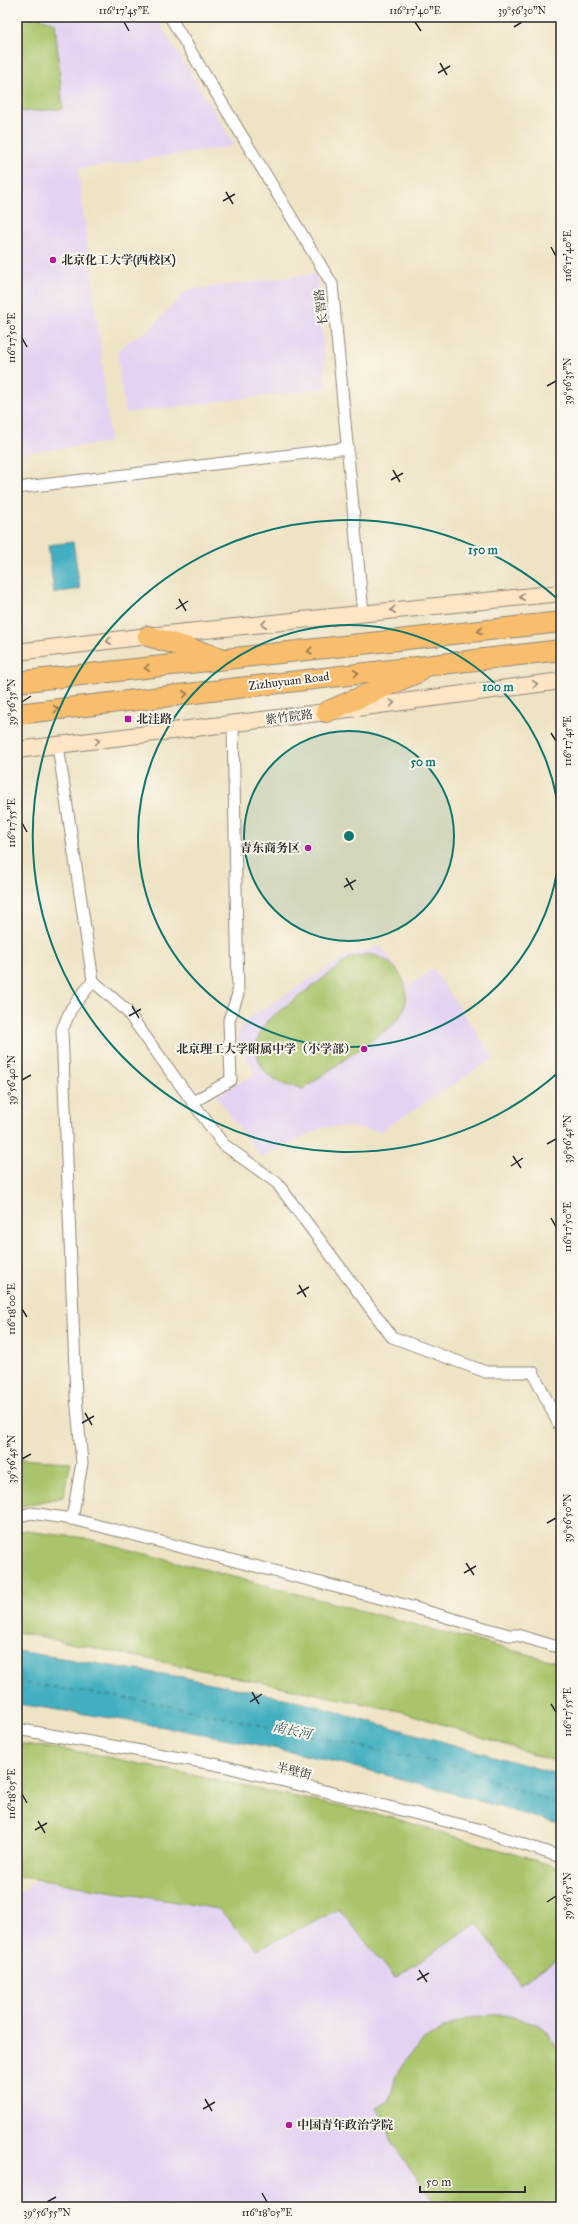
<svg xmlns="http://www.w3.org/2000/svg" width="578" height="2224" viewBox="0 0 578 2224" font-family="'IM FELL Great Primer','Noto Serif SC',serif">
<rect width="100%" height="100%" fill="#fbf7ec"/>
<filter id="ink" filterUnits="userSpaceOnUse"><feTurbulence type="fractalNoise" baseFrequency=".025" numOctaves="2"/><feDisplacementMap in="SourceGraphic" scale="8" xChannelSelector="R" yChannelSelector="G"/><feConvolveMatrix kernelMatrix="1 2 1 2 8 2 1 2 1" color-interpolation-filters="sRGB"/></filter>
<filter id="wash" filterUnits="userSpaceOnUse"><feTurbulence type="fractalNoise" baseFrequency=".012" numOctaves="4" result="noise"/><feDisplacementMap in="SourceGraphic" scale="16" xChannelSelector="R" yChannelSelector="G"/><feGaussianBlur stdDeviation="0.9" result="paint"/><feColorMatrix in="noise" values="0 0 0 0 0 0 0 0 0 0 0 0 0 0 0 0 0 1.4 0 .05"/><feComposite in="paint" operator="in"/></filter>
<g filter="url(#wash)">
<rect width="100%" height="100%" fill="#efe3c5"/>
<!-- built -->
<g fill="#e3d3f2">
<polygon points="17,17 156,17 235,146 78,169 101,351 110,442 17,454"/>
<polygon points="317,274 327,388 125,413 117,352 129,341 150,329 187,290"/>
<polygon points="381,946 409,986 433,969 494,1058 381,1131 345,1127 324,1127 261,1158 216,1096 255,1074 238,1041 239,1030 246,1020 348,955"/>
<polygon points="38,1880 219,1909 257,1950 339,1909 395,1977 477,1923 520,1984 561,1956 561,2207 17,2207 17,1894"/>
</g>
<!-- green -->
<g fill="#a9c46a" stroke="#6a784a">
<polygon points="17,17 38,17 55,23 63,109 17,112"/>
<path d="M 368,954 C 404,959 422,1004 389,1028 L 302,1090 L 300,1087 C 260,1086 243,1047 270,1018 L 350,958 Z"/>
<polygon points="17,1459 71,1462 63,1497 17,1507"/>
<polygon points="17,1530 85,1538 561,1663 561,1763 404,1712 17,1632"/>
<polygon points="17,1743 93,1754 393,1818 561,1868 561,1956 520,1984 477,1923 395,1978 339,1909 257,1950 219,1909 17,1876"/>
<path d="M 489,2015 L 505,2015 L 535,2023 L 545,2030 L 561,2053 L 561,2207 L 438,2207 L 390,2140 L 388,2127 L 376,2108 C 380,2106 387,2103 389,2099 C 393,2092 394,2081 398,2073 C 416,2038 451,2019 489,2015 Z"/>
</g>
<!-- water -->
<g fill="#42afc0" stroke="#366d76">
<polygon points="73,542 80,589 54,593 48,545"/>
<path d="M 17,1651 L 182,1677 L 298,1701 L 561,1775 L 561,1825 C 466,1797 370,1768 273,1748 C 188,1730 103,1716 17,1704 Z"/>
</g>
<g fill="none" stroke-linecap="round" stroke-linejoin="round">
<!-- ferry -->
<polyline stroke="#346067" stroke-width="1" stroke-dasharray="5 4" stroke-linecap="butt" points="17,1682 151,1702 449,1765 561,1805"/>
</g>
</g>
<g filter="url(#ink)">
<g fill="none" stroke-linecap="round" stroke-linejoin="round">
<!-- street casing -->
<g stroke="#8d8778" stroke-width="13">
<g id="street">
<polyline points="170,17 332,284 363,614"/>
<polyline points="17,488 348,448"/>
<polyline points="58,746 93,981 71,1009 62,1030 76,1396 82,1463 72,1519"/>
<polyline points="93,981 126,1010 223,1144 277,1183 392,1337 486,1372 533,1372 561,1429"/>
<polyline points="193,1102 231,1080 229,1020 238,994 233,724"/>
<polyline points="17,1517 31,1513 72,1519 387,1600 509,1635 517,1635 561,1648"/>
<polyline points="17,1729 219,1765 474,1828 561,1857"/>
</g>
</g>
<!-- secondary casing -->
<g stroke="#8d8778" stroke-width="18">
<g id="secondary">
<polyline points="17,652 148,636 561,593"/>
<polyline points="17,750 326,712 561,681"/>
</g>
</g>
<!-- highway casing -->
<g stroke="#8d8778" stroke-width="22">
<g id="highway">
<polyline points="148,636 218,657"/>
<polyline points="17,682 561,622"/>
<polyline points="326,712 419,672"/>
<polyline points="17,714 561,650"/>
</g>
</g>
<!-- street -->
<use href="#street" stroke="#fff" stroke-width="11"/>
<!-- secondary -->
<use href="#secondary" stroke="#fde5c5" stroke-width="16"/>
<!-- highway -->
<use href="#highway" stroke="#f9be6d" stroke-width="20"/>
</g>
<!-- one-way arrows -->
<defs><path id="oneway-chevron" d="M-2-3.5L2.5 0L-2 3.5" fill="none" stroke-width="1.6" stroke-linecap="round" stroke-linejoin="round"/></defs>
<g stroke="#948878">
<use href="#oneway-chevron" transform="translate(522 597) rotate(174)"/>
<use href="#oneway-chevron" transform="translate(393 610) rotate(174)"/>
<use href="#oneway-chevron" transform="translate(264 624) rotate(174)"/>
<use href="#oneway-chevron" transform="translate(109 641) rotate(173)"/>
<use href="#oneway-chevron" transform="translate(535 684) rotate(-8)"/>
<use href="#oneway-chevron" transform="translate(392 703) rotate(-8)"/>
<use href="#oneway-chevron" transform="translate(97 741) rotate(-7)"/>
</g>
<g stroke="#92744c">
<use href="#oneway-chevron" transform="translate(480 631) rotate(174)"/>
<use href="#oneway-chevron" transform="translate(310 651) rotate(174)"/>
<use href="#oneway-chevron" transform="translate(147 668) rotate(174)"/>
<use href="#oneway-chevron" transform="translate(356 673) rotate(-7)"/>
<use href="#oneway-chevron" transform="translate(185 694) rotate(-7)"/>
<use href="#oneway-chevron" transform="translate(56 709) rotate(-7)"/>
</g>
</g>
<!-- ticks -->
<path fill="none" stroke="#2b2b2b" stroke-width="1.5" d="M 124,22 L 129,31M 415,22 L 421,31M 514,27 L 522,22M 440,63 L 447,75M 438,73 L 450,66M 226,192 L 233,204M 223,201 L 235,194M 551,247 L 556,256M 22,338 L 27,347M 547,386 L 556,381M 393,470 L 400,482M 391,480 L 403,473M 179,599 L 186,611M 176,609 L 188,601M 22,702 L 31,696M 551,733 L 556,741M 22,823 L 27,832M 346,878 L 353,890M 344,887 L 356,880M 132,1006 L 139,1018M 129,1016 L 141,1009M 22,1080 L 31,1075M 547,1144 L 556,1139M 513,1156 L 521,1168M 511,1166 L 523,1158M 551,1218 L 556,1227M 299,1285 L 306,1297M 297,1294 L 309,1287M 22,1309 L 27,1317M 85,1413 L 92,1425M 82,1423 L 94,1416M 22,1459 L 31,1454M 547,1523 L 556,1518M 466,1563 L 474,1575M 464,1573 L 476,1566M 252,1692 L 259,1704M 250,1702 L 262,1694M 551,1704 L 556,1712M 22,1794 L 27,1803M 38,1821 L 45,1833M 35,1830 L 47,1823M 547,1902 L 556,1896M 419,1970 L 427,1982M 417,1980 L 429,1973M 205,2099 L 212,2111M 203,2109 L 215,2102M 262,2193 L 267,2202M 47,2202 L 56,2197"/>
<!-- distance rings -->
<circle cx="349" cy="836" r="105" fill="#0f766e" fill-opacity=".12"/>
<g fill="none" stroke="#0f766e" stroke-width="2">
<circle cx="349" cy="836" r="105"/>
<circle cx="349" cy="836" r="211"/>
<path d="M560 1071A316 316 0 1 1 560 601"/>
</g>
<!-- markers -->
<g fill="#b5179e" stroke="#fbf7ec" stroke-width="1.5">
<circle cx="53" cy="260" r="4"/>
<rect x="124" y="715" width="8" height="8" rx="2"/>
<circle cx="308" cy="848" r="4"/>
<circle cx="364" cy="1049" r="4"/>
<circle cx="289" cy="2125" r="4"/>
</g>
<g text-anchor="middle" dominant-baseline="central" stroke-width="4" stroke-linejoin="round" paint-order="stroke">
<!-- poi labels -->
<g font-size="12" font-weight="bold" fill="#2b2b2b" stroke="#fbf7ec" text-anchor="start">
<text x="61" y="260">北京化工大学(西校区)</text>
<text x="136" y="719">北洼路</text>
<text x="300" y="848" text-anchor="end">青东商务区</text>
<text x="356" y="1049" text-anchor="end">北京理工大学附属中学（小学部）</text>
<text x="297" y="2125">中国青年政治学院</text>
</g>
<!-- street labels -->
<g font-size="12" fill="#2b2b2b" stroke="#fbf7ec">
<text transform="translate(321 307) rotate(-97)">长智路</text>
<text transform="translate(289 681) rotate(-7)">Zizhuyuan Road</text>
<text transform="translate(289 717) rotate(-7)">紫竹院路</text>
<text transform="translate(294 1771) rotate(14)">半壁街</text>
</g>
<!-- water labels -->
<g font-size="13" font-style="italic" fill="#346067" stroke="#fbf7ec">
<text transform="translate(292 1731) rotate(12)">南长河</text>
</g>
</g>
<circle cx="349" cy="836" r="6" fill="#0f766e" stroke="#fbf7ec" stroke-width="2"/>
<g font-size="12" text-anchor="middle" font-weight="bold" fill="#0f766e" stroke="#fbf7ec" stroke-width="4" stroke-linejoin="round" paint-order="stroke">
<text x="483" y="554">150 m</text>
<text x="498" y="691">100 m</text>
<text x="423" y="766">50 m</text>
</g>
<!-- margin -->
<rect width="578" height="2224" fill="none" stroke="#fbf7ec" stroke-width="44"/>
<!-- scale -->
<path d="M420 2186v6h105v-6" fill="none" stroke="#2b2b2b" stroke-width="2"/>
<text x="426" y="2186" font-size="12" fill="#2b2b2b" stroke="#fbf7ec" stroke-width="3" paint-order="stroke">50 m</text>
<rect x="22" y="22" width="534" height="2180" fill="none" stroke="#2b2b2b" stroke-width="1.5"/>
<g font-size="10" text-anchor="middle" fill="#2b2b2b">
<text x="124" y="14">116°17'45"E</text>
<text x="415" y="14">116°17'40"E</text>
<text x="522" y="14">39°56'30"N</text>
<text transform="translate(567 256) rotate(-90)" y="4">116°17'40"E</text>
<text transform="translate(11 338) rotate(-90)" y="4">116°17'50"E</text>
<text transform="translate(567 381) rotate(-90)" y="4">39°56'35"N</text>
<text transform="translate(11 702) rotate(-90)" y="4">39°56'35"N</text>
<text transform="translate(567 741) rotate(-90)" y="4">116°17'45"E</text>
<text transform="translate(11 823) rotate(-90)" y="4">116°17'55"E</text>
<text transform="translate(11 1080) rotate(-90)" y="4">39°56'40"N</text>
<text transform="translate(567 1139) rotate(-90)" y="4">39°56'45"N</text>
<text transform="translate(567 1227) rotate(-90)" y="4">116°17'50"E</text>
<text transform="translate(11 1309) rotate(-90)" y="4">116°18'00"E</text>
<text transform="translate(11 1459) rotate(-90)" y="4">39°56'45"N</text>
<text transform="translate(567 1518) rotate(-90)" y="4">39°56'50"N</text>
<text transform="translate(567 1712) rotate(-90)" y="4">116°17'55"E</text>
<text transform="translate(11 1794) rotate(-90)" y="4">116°18'05"E</text>
<text transform="translate(567 1896) rotate(-90)" y="4">39°56'55"N</text>
<text x="47" y="2216">39°56'55"N</text>
<text x="267" y="2216">116°18'05"E</text>
</g>
</svg>
